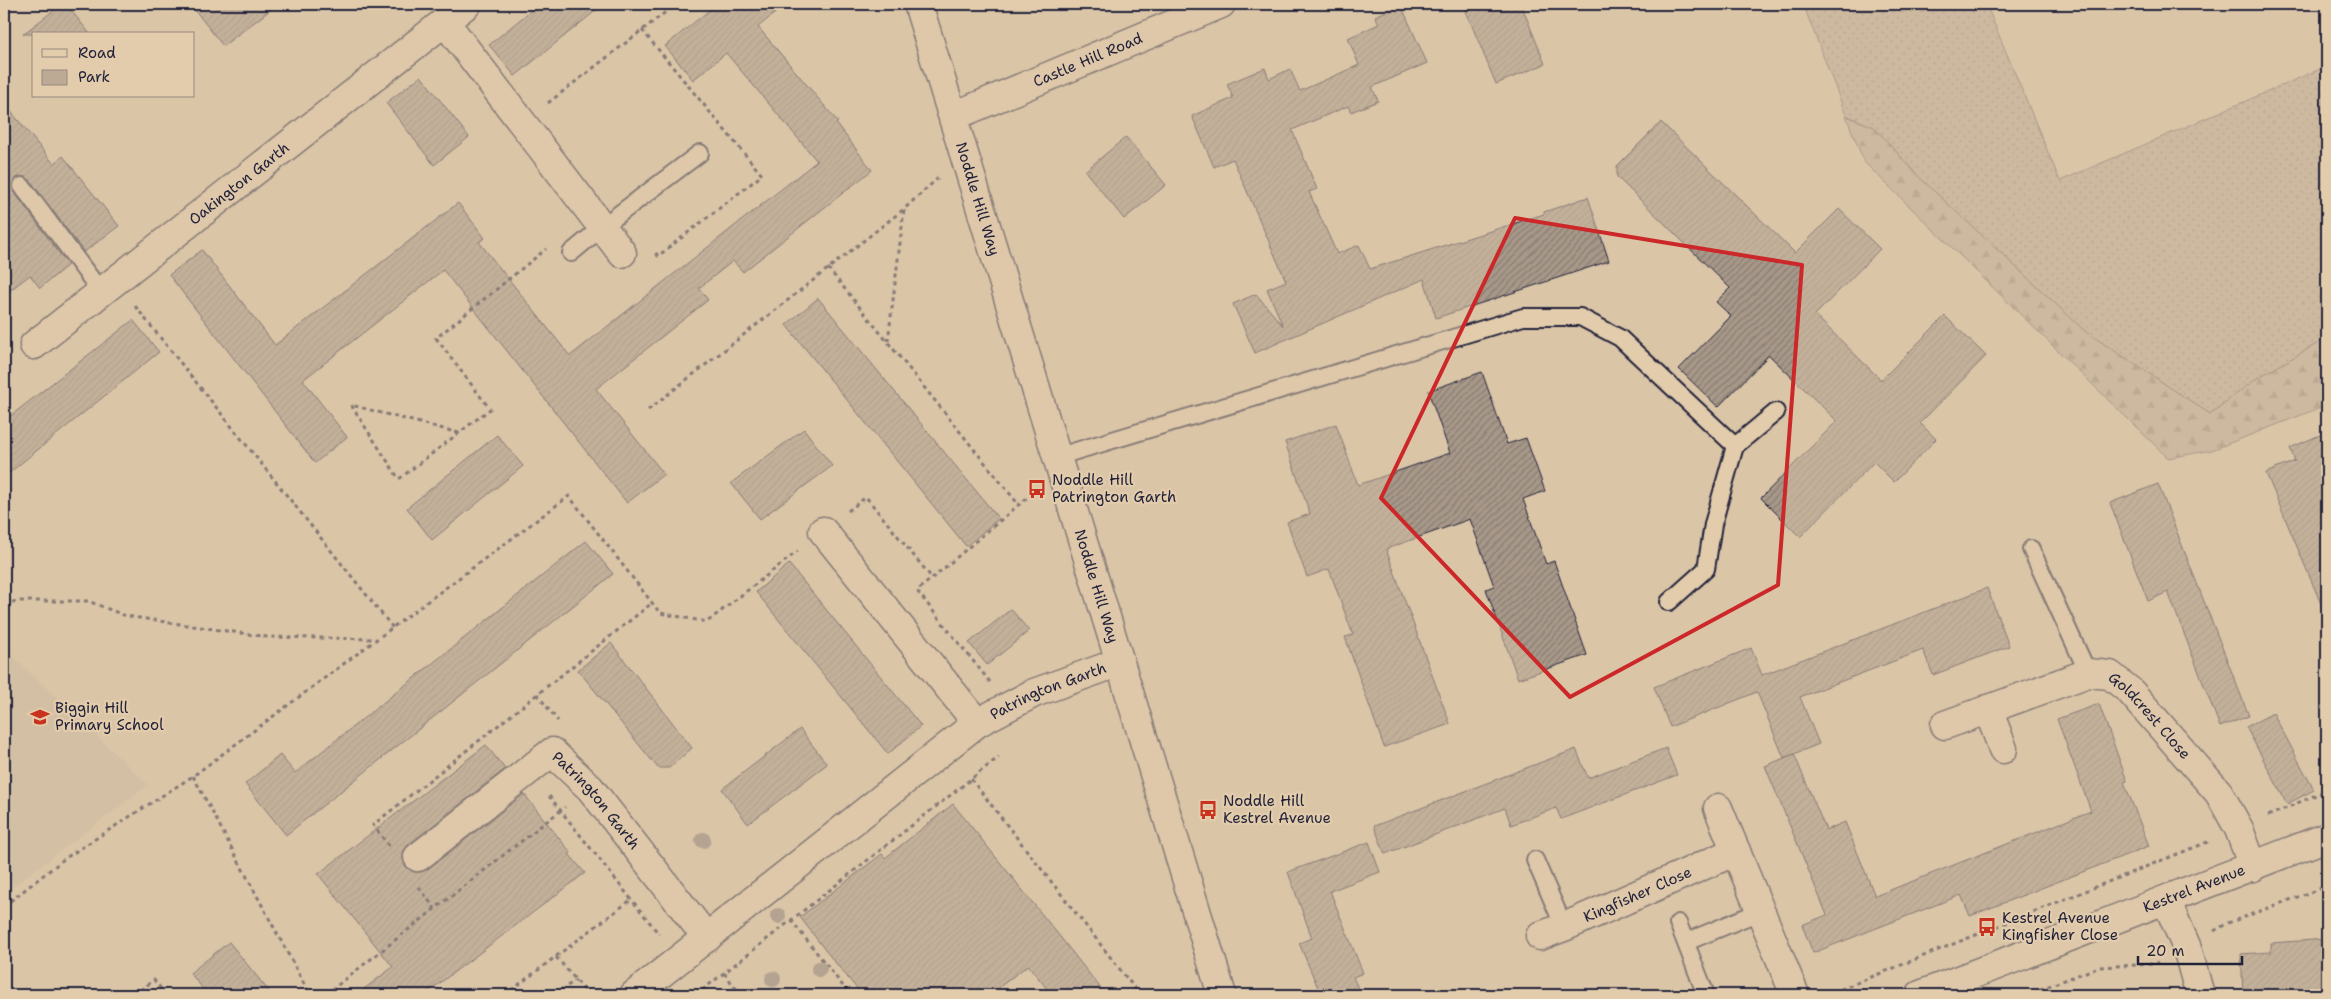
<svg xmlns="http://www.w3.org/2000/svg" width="2331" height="999" viewBox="0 0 2331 999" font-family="'Shantell Sans',sans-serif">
<defs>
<pattern id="green-dots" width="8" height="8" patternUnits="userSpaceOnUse" patternTransform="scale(1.25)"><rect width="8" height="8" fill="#bcaa95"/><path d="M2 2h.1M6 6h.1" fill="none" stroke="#988a7b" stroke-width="1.8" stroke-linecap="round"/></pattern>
<pattern id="forest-firs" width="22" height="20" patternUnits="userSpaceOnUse" patternTransform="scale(1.25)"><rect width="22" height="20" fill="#bcaa95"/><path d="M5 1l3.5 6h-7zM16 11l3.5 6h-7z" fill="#988a7b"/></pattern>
<pattern id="building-hatch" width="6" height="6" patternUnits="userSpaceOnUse" patternTransform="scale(1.25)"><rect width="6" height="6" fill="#a79889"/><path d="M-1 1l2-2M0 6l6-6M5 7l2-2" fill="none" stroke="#887c71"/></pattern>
</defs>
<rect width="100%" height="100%" fill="#dac5a7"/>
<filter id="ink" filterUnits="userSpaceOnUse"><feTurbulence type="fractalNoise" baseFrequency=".02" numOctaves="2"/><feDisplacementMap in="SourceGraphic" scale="10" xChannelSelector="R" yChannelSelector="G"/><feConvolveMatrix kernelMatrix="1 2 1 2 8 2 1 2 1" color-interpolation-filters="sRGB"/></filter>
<g filter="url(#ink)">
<!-- built -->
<polygon fill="#cbb89e" points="4,648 148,785 4,893"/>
<!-- green -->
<polygon fill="url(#green-dots)" stroke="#6f6668" points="1803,4 1986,4 2060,181 2327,66 2327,338 2256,379 2210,414 2086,332 1920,178 1874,127 1846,115"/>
<!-- forest -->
<polygon fill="url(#forest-firs)" stroke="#6f6668" points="1846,116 1874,127 1920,178 2086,332 2210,414 2256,379 2327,338 2327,405 2212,450 2168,458 1864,162"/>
<!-- building -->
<g fill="url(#building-hatch)" stroke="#22223b">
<polygon points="62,4 66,4 90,34 23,34"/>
<polygon points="190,4 278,4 223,46"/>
<polygon points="539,4 604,4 515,76 489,45"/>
<polygon points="717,4 786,4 758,27 838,122 836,123 872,170 743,272 733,261 699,288 708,300 596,389 664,474 627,503 443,270 303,380 347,437 315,463 169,275 202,250 275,345 458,203 485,238 479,242 570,356 817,161 726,53 693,80 665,46"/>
<polygon points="1463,4 1521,4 1545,64 1496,84"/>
<polygon points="1401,5 1427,63 1372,87 1378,101 1351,112 1348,106 1292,130 1317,189 1309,192 1337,254 1359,245 1370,269 1544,214 1544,212 1588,197 1609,261 1436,318 1424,279 1255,353 1233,304 1256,294 1283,326 1267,289 1286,281 1233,159 1214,167 1192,116 1233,98 1227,84 1265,68 1269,79 1290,69 1300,91 1359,65 1348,38 1379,24 1375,16"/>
<polygon points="421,76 469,137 434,165 386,103"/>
<polygon points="4,103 54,164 63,156 119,226 84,252 30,180 25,177 16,178 13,183 14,192 68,265 40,288 30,275 4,295"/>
<polygon points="1661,122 1795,253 1839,209 1880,249 1815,315 1881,380 1945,316 1986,356 1920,423 1936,439 1894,482 1874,462 1800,537 1761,498 1837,421 1769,355 1718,407 1679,369 1731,316 1716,302 1730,288 1617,177 1617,166"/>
<polygon points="1126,137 1166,185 1124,219 1085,171"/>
<polygon points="818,298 999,519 966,546 786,325"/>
<polygon points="133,320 159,352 4,477 4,421"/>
<polygon points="1482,372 1507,444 1526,438 1545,491 1523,499 1546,564 1554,561 1587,655 1518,679 1486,589 1494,586 1470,519 1386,549 1450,724 1384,747 1345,637 1353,635 1329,569 1307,577 1287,522 1310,514 1285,442 1336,424 1358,485 1450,453 1428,391"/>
<polygon points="804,429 832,466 760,519 731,483"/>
<polygon points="2327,432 2327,618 2266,473 2295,461 2290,448"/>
<polygon points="497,435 523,466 432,540 407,508"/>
<polygon points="2158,484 2249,716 2220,727 2168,592 2148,601 2110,503"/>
<polygon points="586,541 613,574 286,835 245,784 280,755 295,773"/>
<polygon points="789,564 921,726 888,754 756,592"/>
<polygon points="1987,588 2009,646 1933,675 1923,650 1800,697 1819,744 1784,758 1757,692 1670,727 1654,687 1751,648 1762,675"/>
<polygon points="1011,609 1029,631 987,665 969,643"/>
<polygon points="611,643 692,748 669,768 658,768 578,670"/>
<polygon points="2099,704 2127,781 2124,782 2149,846 1970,916 1961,895 1813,953 1802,925 1827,915 1765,766 1794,754 1826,830 1845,822 1875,896 2091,811 2057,719"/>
<polygon points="2273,713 2314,790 2287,804 2246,727"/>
<polygon points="800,729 827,764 748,824 722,789"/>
<polygon points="486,745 505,769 408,845 403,852 403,859 405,866 413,872 421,872 428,869 524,794 571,853 569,854 585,873 424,995 356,995 393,967 318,874"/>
<polygon points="1666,748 1677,775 1561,819 1556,808 1511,825 1505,808 1385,854 1374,826 1576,749 1588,778"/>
<polygon points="953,804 1061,938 1106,995 1052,995 1028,965 989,995 862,995 825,950 800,917 882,854 885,858"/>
<polygon points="1369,842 1380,872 1330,891 1363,973 1353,977 1361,995 1321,995 1299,943 1312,938 1288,872"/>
<polygon points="2327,939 2327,995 2243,995 2241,954 2271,952 2271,943"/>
<polygon points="229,942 272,995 208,995 190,973"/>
</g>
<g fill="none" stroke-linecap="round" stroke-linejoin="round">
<!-- lane casing -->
<g stroke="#22223b" stroke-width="20">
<g id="lane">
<polyline points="22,186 101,292"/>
<polyline points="571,253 602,227 700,153"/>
<polyline points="1056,457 1523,317 1580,317 1620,338 1735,446"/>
<polyline points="2031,549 2088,673"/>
<polyline points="1669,602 1706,569 1713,524 1735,446 1776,412"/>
<polyline points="1535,860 1564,927"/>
<polyline points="1678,923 1706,995"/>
<polyline points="1686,942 1761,911"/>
</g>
</g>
<!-- street casing -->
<g stroke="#22223b" stroke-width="31">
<g id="street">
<path id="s1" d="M 918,4 L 1222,995"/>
<polyline points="445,22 622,253"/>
<path id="s2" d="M 954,116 L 1221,4"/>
<path id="s3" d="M 34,345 L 467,4"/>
<polyline points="823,531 977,723"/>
<polyline points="1988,709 2003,749"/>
<path id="s4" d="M 1945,725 L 2088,673 L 2110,675 L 2130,691 L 2219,793 L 2239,829 L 2253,867"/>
<polyline points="1718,808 1795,995"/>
<path id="s5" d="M 418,857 L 552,752 L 590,788 L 707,938"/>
<polyline points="2166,900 2187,948 2200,995"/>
<path id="s6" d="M 1540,936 L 1564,927 L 1736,851"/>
<path id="s7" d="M 634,995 L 977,723 L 1034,693 L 1120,662"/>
<path id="s8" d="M 1920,995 L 2327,837"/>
</g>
</g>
<!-- path -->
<g stroke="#22223b" stroke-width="3" stroke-dasharray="4 4" stroke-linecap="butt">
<polyline points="642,30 762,175 658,256 654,251"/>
<polyline points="548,103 676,4"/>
<polyline points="828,268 1019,505"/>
<polyline points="135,306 393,628"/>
<polyline points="888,341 904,210"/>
<polyline points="648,410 904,209 938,178"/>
<polyline points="459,433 351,405 399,479 490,409 436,338 546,249"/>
<polyline points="848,511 866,497 932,578"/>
<polyline points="4,603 20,601 88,601 126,616 267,637 377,639"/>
<polyline points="990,682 917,591 1035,491"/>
<polyline points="537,694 558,721"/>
<polyline points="193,776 310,995"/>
<polyline points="971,779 1140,995"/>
<polyline points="549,796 659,934"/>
<polyline points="2268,816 2327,790"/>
<polyline points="389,846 373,825 652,603"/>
<polyline points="419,887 435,909"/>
<polyline points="4,906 64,859 193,776 569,496 660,613 707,622 798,551"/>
<polyline points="791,920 850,995"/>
<polyline points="2214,931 2228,923 2327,886"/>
<polyline points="556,957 589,995"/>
<polyline points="724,973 741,995"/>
<polyline points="1825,991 1834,992 2210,841"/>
<polyline points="134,995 154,980 166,995"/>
<polyline points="325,995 565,807"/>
<polyline points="505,995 632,899"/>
<polyline points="554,995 576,980"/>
<polyline points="696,995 999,757"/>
<polyline points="2025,995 2099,967 2154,964 2158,962"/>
</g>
<!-- lane -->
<use href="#lane" stroke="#e2ccab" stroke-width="16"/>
<!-- street -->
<use href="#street" stroke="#e2ccab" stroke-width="28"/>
</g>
<!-- trees -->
<g fill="#867a76">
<circle cx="703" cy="840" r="8"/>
<circle cx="778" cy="916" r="8"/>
<circle cx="819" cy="969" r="8"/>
<circle cx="773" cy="979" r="8"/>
</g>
</g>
<!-- marked area -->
<path d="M0 0H2331V999H0ZM 1515,218 L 1802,265 L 1778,585 L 1570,697 L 1381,498 Z" fill="#dac5a7" fill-opacity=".55" fill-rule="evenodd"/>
<path fill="none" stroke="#cd2829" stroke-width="4" stroke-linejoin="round" d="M 1515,218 L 1802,265 L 1778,585 L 1570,697 L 1381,498 Z"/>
<!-- icons -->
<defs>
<g id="bus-bare" transform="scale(1.5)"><path d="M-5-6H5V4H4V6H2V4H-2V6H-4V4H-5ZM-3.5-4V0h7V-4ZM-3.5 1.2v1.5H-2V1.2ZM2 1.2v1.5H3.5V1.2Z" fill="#c8321e" stroke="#e2ccab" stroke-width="2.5" paint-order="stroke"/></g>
<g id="school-bare" transform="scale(1.5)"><path d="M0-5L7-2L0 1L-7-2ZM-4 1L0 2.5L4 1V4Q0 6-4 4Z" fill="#c8321e" stroke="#e2ccab" stroke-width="2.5" paint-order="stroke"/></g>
</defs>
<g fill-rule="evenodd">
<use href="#bus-bare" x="1037" y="489"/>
<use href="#school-bare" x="40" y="717"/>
<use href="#bus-bare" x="1208" y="810"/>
<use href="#bus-bare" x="1987" y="927"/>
</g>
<g text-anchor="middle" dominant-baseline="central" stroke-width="4.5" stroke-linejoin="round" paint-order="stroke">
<!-- street labels -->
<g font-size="15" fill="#22223b" stroke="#e2ccab">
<text stroke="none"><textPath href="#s2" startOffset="145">Castle Hill Road</textPath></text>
<text stroke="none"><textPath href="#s3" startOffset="261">Oakington Garth</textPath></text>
<text stroke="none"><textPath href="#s1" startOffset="204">Noddle Hill Way</textPath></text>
<text stroke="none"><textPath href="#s1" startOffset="609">Noddle Hill Way</textPath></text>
<text stroke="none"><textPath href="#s7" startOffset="516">Patrington Garth</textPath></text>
<text stroke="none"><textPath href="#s4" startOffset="231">Goldcrest Close</textPath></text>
<text stroke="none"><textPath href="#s5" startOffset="236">Patrington Garth</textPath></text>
<text stroke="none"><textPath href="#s8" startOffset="294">Kestrel Avenue</textPath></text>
<text stroke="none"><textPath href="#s6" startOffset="106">Kingfisher Close</textPath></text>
</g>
<!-- poi labels -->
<g font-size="15" fill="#22223b" stroke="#e2ccab" text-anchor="start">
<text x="1052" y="480">Noddle Hill<tspan x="1052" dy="17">Patrington Garth</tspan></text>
<text x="55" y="708">Biggin Hill<tspan x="55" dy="17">Primary School</tspan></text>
<text x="1223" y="801">Noddle Hill<tspan x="1223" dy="17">Kestrel Avenue</tspan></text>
<text x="2002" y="918">Kestrel Avenue<tspan x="2002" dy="17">Kingfisher Close</tspan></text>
</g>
</g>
<!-- margin -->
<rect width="2331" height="999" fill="none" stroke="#e2ccab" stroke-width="20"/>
<rect x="10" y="10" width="2311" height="979" fill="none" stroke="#22223b" stroke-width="2" filter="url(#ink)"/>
<!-- legend -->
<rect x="32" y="32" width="162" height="65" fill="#e2ccab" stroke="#95887e"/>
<rect x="42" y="49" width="25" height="8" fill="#e2ccab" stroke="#95887e"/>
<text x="78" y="58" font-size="15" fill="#22223b">Road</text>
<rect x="42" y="70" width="25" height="15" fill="#bcaa95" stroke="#95887e"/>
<text x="78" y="82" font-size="15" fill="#22223b">Park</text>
<!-- scale -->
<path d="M2138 956v8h104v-8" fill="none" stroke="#22223b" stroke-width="2.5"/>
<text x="2146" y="956" font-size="15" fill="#22223b" stroke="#e2ccab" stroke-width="4" paint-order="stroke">20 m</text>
</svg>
